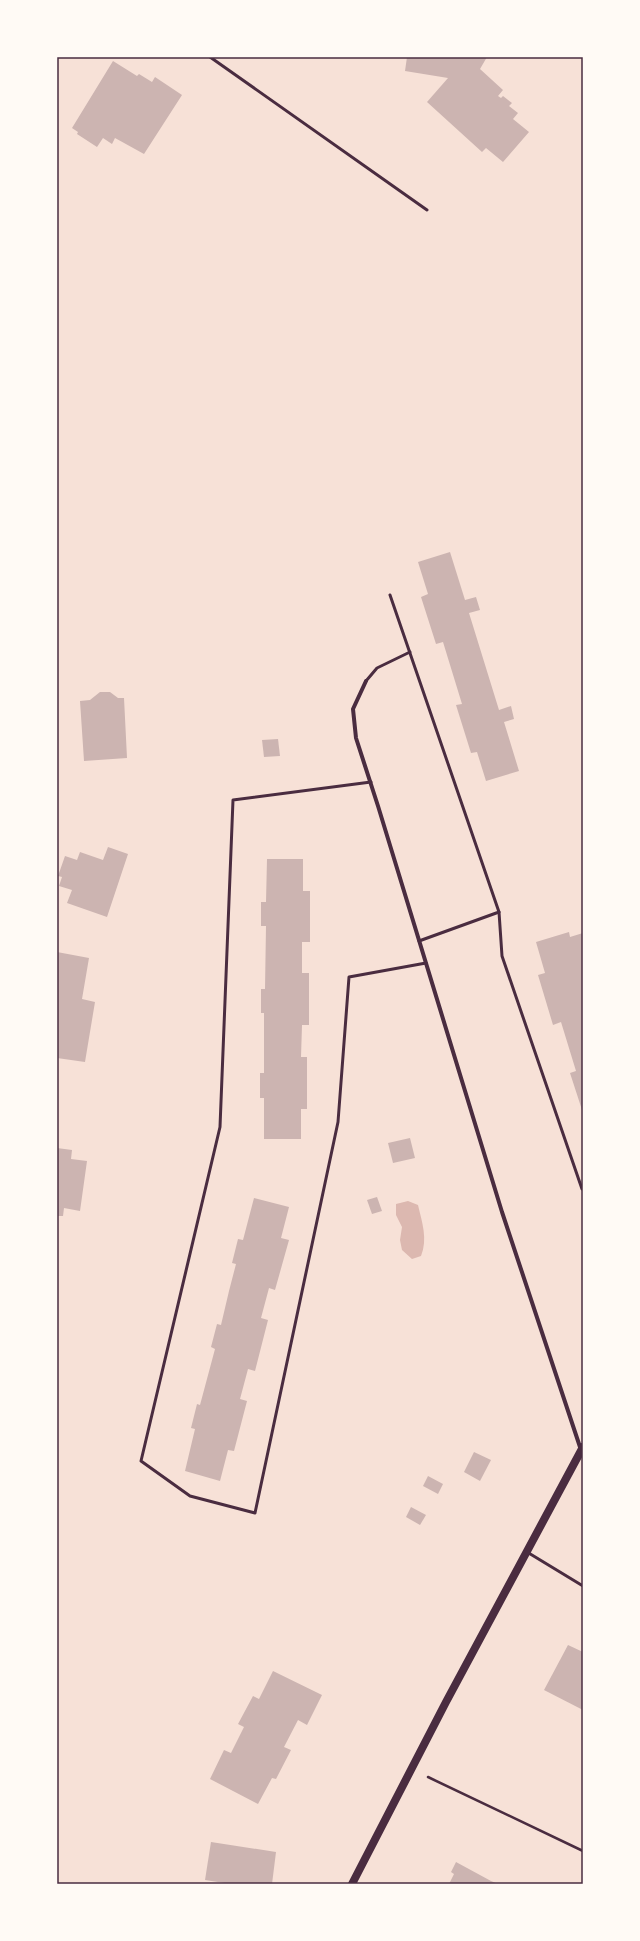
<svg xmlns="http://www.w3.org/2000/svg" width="640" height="1941" viewBox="0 0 640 1941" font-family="Rubik,sans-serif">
<rect width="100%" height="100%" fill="#f7e1d7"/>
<!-- water -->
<path fill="#dcb8b0" d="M 408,1201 L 418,1205 C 422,1222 428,1239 421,1256 L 412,1259 L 402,1250 L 400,1240 L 402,1227 L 396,1215 L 396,1204 Z"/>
<!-- building -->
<g fill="#ccb4b1">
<polygon points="407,57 487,57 480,69 503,90 498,96 501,98 503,96 512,103 509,106 518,113 513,119 529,132 503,162 486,148 482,152 427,102 448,78 405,71"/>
<polygon points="113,61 137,76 139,74 152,82 155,77 182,95 144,154 115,138 112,144 103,138 97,147 77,134 78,132 72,128"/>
<polygon points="450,552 465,600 476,597 480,610 469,613 499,710 511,706 514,719 504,722 519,771 486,781 477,752 471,753 456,705 462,704 443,642 436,644 421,597 428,594 418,562"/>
<polygon points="100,692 110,692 118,698 124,698 127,758 84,761 80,701 90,700"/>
<polygon points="278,739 280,756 264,757 262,740"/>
<polygon points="108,847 128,854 107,917 67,903 72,890 59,886 62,877 58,876 65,856 77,860 80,852 103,860"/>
<polygon points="267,859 303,859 303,891 310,891 310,942 302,942 302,973 309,973 309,1025 302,1025 301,1057 307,1057 307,1109 301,1109 301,1139 264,1139 264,1098 260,1098 260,1073 264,1073 264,1013 261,1013 261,989 265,989 266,926 261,926 261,902 266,902"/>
<polygon points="569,932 570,937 583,933 583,1113 570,1073 576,1071 561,1022 553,1025 538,975 545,973 536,942"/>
<polygon points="57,952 89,958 82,999 95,1002 85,1062 57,1058"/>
<polygon points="410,1138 415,1158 393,1163 388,1143"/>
<polygon points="57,1148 72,1150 71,1159 87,1161 80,1211 64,1208 63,1216 57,1216"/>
<polygon points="377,1197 382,1211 372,1214 367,1200"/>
<polygon points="254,1198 289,1207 281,1238 289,1240 275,1290 269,1288 261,1318 268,1320 255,1371 248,1369 240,1399 247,1401 234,1451 228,1450 220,1481 185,1471 195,1429 191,1428 197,1404 200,1405 215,1349 211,1347 217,1324 221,1325 229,1291 236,1264 232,1263 238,1239 243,1240"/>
<polygon points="474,1452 491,1460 480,1481 464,1472"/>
<polygon points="428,1476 443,1484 438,1494 423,1486"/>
<polygon points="411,1507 426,1515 420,1525 406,1517"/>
<polygon points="568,1645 583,1652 583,1710 544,1690"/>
<polygon points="273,1671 322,1695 307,1725 298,1720 284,1747 291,1750 276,1779 272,1778 258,1804 210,1779 224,1750 231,1753 244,1727 238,1724 253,1696 259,1699"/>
<polygon points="211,1842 276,1852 272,1884 231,1884 205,1880"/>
<polygon points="456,1862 491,1881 498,1884 449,1884 454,1874 451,1872"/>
</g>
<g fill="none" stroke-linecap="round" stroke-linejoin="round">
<!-- path -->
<polyline stroke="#4a2c40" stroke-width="2.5" points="428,1777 583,1851"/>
<!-- service -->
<g stroke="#4a2c40" stroke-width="3">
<polyline points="210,57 427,210"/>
<polyline points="390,595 499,912 419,941"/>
<polyline points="366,681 377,668 410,652"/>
<polyline points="371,782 233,800 220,1127 141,1461 190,1496 255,1513 338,1122 349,977 426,963"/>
<polyline points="499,912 502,956 582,1189"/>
<polyline points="527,1552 583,1586"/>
</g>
<!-- minor -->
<polyline stroke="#4a2c40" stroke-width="4" points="366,681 353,709 356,738 378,806 502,1212 581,1450"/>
<!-- secondary -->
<polyline stroke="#4a2c40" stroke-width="8" points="352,1884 446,1702 583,1447"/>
</g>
<!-- border -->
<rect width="640" height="1941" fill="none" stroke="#fffaf5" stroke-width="116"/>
<rect x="58" y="58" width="524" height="1825" fill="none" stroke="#4a2c40" stroke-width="1.5"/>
</svg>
